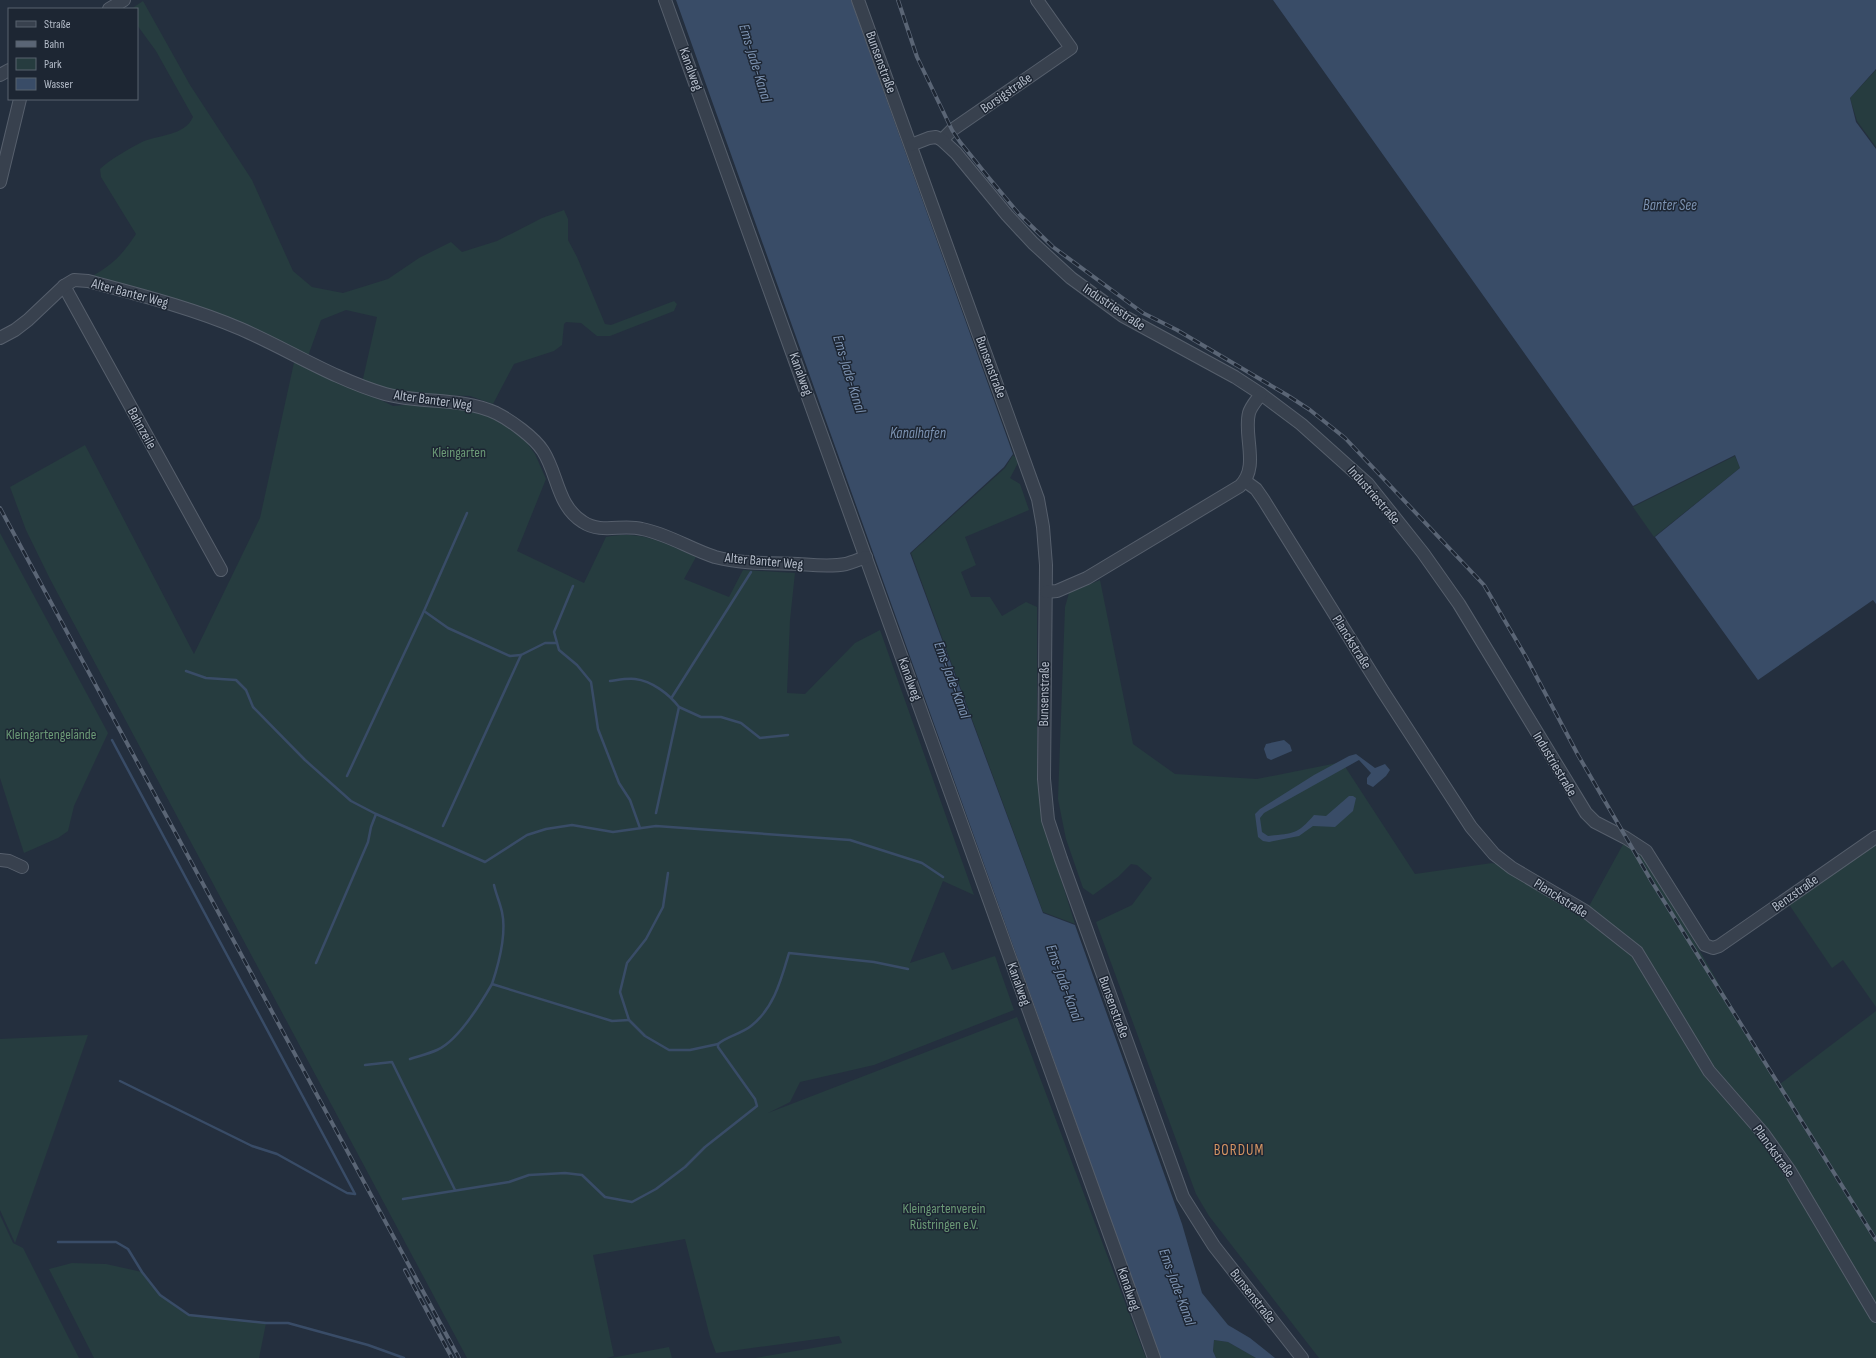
<svg xmlns="http://www.w3.org/2000/svg" width="1876" height="1358" viewBox="0 0 1876 1358" font-family="'Sofia Sans Condensed',sans-serif">
<rect width="100%" height="100%" fill="#242f3e"/>
<!-- green -->
<g fill="#263c3f">
<path d="M 143,1 L 190,85 L 252,180 L 293,271 L 312,287 L 343,293 L 388,279 L 419,258 L 451,242 L 462,252 L 497,241 L 542,218 L 564,210 L 568,219 L 568,240 L 577,257 L 605,324 L 611,325 L 674,301 L 677,304 L 674,311 L 610,336 L 597,336 L 581,323 L 566,322 L 564,324 L 562,345 L 554,351 L 514,364 L 493,404 L 470,396 L 418,394 L 375,387 L 362,383 L 377,317 L 346,310 L 321,320 L 307,359 L 204,310 L 87,279 C 112,265 120,258 136,234 L 101,177 L 100,169 C 112,158 127,150 142,142 C 157,135 185,136 193,117 L 156,51 L 137,25 L 137,9 L 131,9 Z"/>
<polygon points="1876,70 1876,147 1857,121 1850,98"/>
<path d="M 295,358 L 393,406 L 429,403 L 496,415 L 519,432 L 535,454 L 546,479 L 517,551 L 584,583 L 606,537 C 642,530 664,543 696,557 L 684,579 L 729,597 L 743,570 L 795,573 L 790,620 L 787,693 L 805,694 L 855,643 L 880,630 L 974,895 L 943,881 L 910,963 L 944,952 L 952,970 L 995,956 L 1014,1010 L 874,1065 L 800,1082 L 790,1102 L 768,1113 L 1017,1017 L 1146,1358 L 755,1358 L 842,1343 L 839,1336 L 716,1353 L 710,1337 L 685,1239 L 593,1255 L 614,1356 L 607,1358 L 467,1358 L 50,579 L 26,530 L 10,487 L 85,445 L 194,654 L 260,518 Z"/>
<polygon points="1013,455 1019,461 1010,478 1020,484 1029,510 965,537 976,565 961,572 971,597 990,597 1002,616 1026,602 1037,607 1037,774 1042,819 1075,924 1043,912 911,553 1005,468"/>
<polygon points="1735,456 1740,468 1654,537 1633,507"/>
<polygon points="0,533 108,733 74,806 68,831 58,838 24,853 0,778"/>
<polygon points="1100,580 1133,744 1175,774 1257,779 1342,762 1415,874 1492,863 1515,869 1584,912 1632,955 1704,1075 1779,1159 1876,1323 1876,1358 1319,1358 1209,1216 1196,1194 1096,922 1132,905 1152,878 1137,865 1131,864 1118,877 1093,895 1083,888 1066,839 1058,799 1065,607 1069,593"/>
<polygon points="1626,839 1642,852 1796,1116 1876,1243 1876,1305 1787,1154 1712,1069 1639,950 1588,908"/>
<polygon points="1876,840 1876,1007 1843,960 1832,968 1788,903"/>
<polygon points="1876,1011 1876,1237 1780,1084"/>
<polygon points="88,1035 15,1243 0,1210 0,1039"/>
<polygon points="0,1215 13,1243 23,1248 79,1358 0,1358"/>
<polygon points="72,1263 106,1264 142,1272 160,1295 189,1315 266,1323 259,1358 94,1358 49,1269"/>
<polygon points="1214,1340 1228,1342 1256,1358 1216,1358 1213,1351"/>
<polygon points="669,1347 672,1358 611,1358"/>
</g>
<!-- water -->
<g fill="#394c67">
<polygon points="676,0 851,0 1013,454 1004,467 910,553 1043,913 1075,925 1182,1224 1202,1293 1228,1325 1250,1338 1275,1358 1256,1358 1228,1342 1214,1340 1213,1351 1216,1358 1160,1358"/>
<polygon points="1273,0 1876,0 1876,69 1850,98 1856,122 1876,149 1876,604 1873,600 1758,680 1655,537 1740,468 1735,455 1633,506"/>
<polygon points="1284,740 1290,745 1292,751 1271,760 1267,758 1264,749 1266,744"/>
<path d="M 1356,754 L 1375,768 L 1385,764 L 1390,770 L 1386,776 L 1373,787 L 1367,784 L 1367,778 L 1371,773 L 1359,760 L 1264,813 L 1260,818 L 1262,832 L 1268,836 C 1293,833 1297,835 1314,815 L 1326,816 L 1349,796 L 1353,796 L 1356,798 L 1353,811 L 1335,827 L 1313,826 L 1299,836 L 1269,842 L 1263,841 L 1258,837 L 1255,814 L 1260,809 L 1314,775 L 1349,756 Z"/>
</g>
<g fill="none" stroke-linecap="round" stroke-linejoin="round">
<!-- stream -->
<g stroke="#394c67" stroke-width="2.5">
<polyline points="467,513 424,611 448,628 510,656 521,655 545,643 557,643"/>
<polyline points="573,586 554,632 559,650 577,665 591,682 598,729 619,783 630,800 640,828"/>
<polyline points="186,671 206,678 236,680 246,690 253,707 305,760 351,801 376,814 485,862 527,835 546,829 572,825 613,832 656,826 850,840 922,863 943,877"/>
<path d="M 610,681 C 618,680 627,678 635,679 C 652,681 669,694 679,707 L 656,813"/>
<polyline points="672,697 751,572"/>
<polyline points="679,707 701,717 721,717 741,723 760,738 788,735"/>
<polyline points="112,740 355,1194"/>
<polyline points="347,776 424,611"/>
<polyline points="443,826 521,655"/>
<polyline points="668,873 663,907 646,939 627,963 620,992 629,1020 645,1036 669,1050 690,1050 718,1044"/>
<polyline points="316,963 368,842 371,827 376,814"/>
<path d="M 492,984 C 499,963 507,935 502,912 C 500,903 496,894 494,885"/>
<path d="M 410,1059 C 419,1056 428,1054 437,1050 C 458,1041 481,1003 492,984 L 612,1021 L 629,1020"/>
<polyline points="365,1065 392,1062 455,1190"/>
<polyline points="120,1081 252,1146 277,1154 347,1193 355,1194"/>
<path d="M 403,1199 L 509,1182 L 529,1175 L 565,1173 L 582,1175 L 605,1197 L 632,1202 L 656,1189 L 685,1167 L 705,1147 L 757,1106 L 755,1099 L 718,1047 L 718,1044 C 727,1036 741,1034 751,1026 C 774,1008 781,980 789,953 L 874,962 L 908,969"/>
<polyline points="58,1242 116,1242 128,1249 142,1272 160,1295 189,1315 266,1323 288,1323 368,1345 404,1358"/>
</g>
<!-- minor casing -->
<g stroke="#565f6c" stroke-width="14">
<g id="minor">
<polyline points="665,0 1154,1358"/>
<polyline points="858,0 1038,499 1043,527 1046,565 1044,779 1048,820 1061,859 1183,1197 1214,1246 1302,1358"/>
<polyline points="109,9 124,0"/>
<polyline points="0,75 9,70"/>
<polyline points="942,140 952,130 1071,48 1037,0"/>
<polyline points="911,145 929,138 936,137 942,140 956,153 1007,215 1033,243 1071,278 1123,316 1235,377 1261,394 1301,424 1368,484 1423,553 1459,604 1586,813 1595,822 1626,838 1646,851 1705,945 1713,948 1719,946 1876,837"/>
<polyline points="0,182 20,99"/>
<polyline points="64,286 221,570"/>
<path d="M 0,338 L 15,330 L 28,320 L 64,286 L 74,280 L 88,281 C 140,295 192,308 241,329 C 289,350 334,379 385,394 C 422,404 460,397 496,413 C 510,420 534,437 543,451 C 558,474 557,506 583,522 C 601,534 622,524 642,529 C 668,534 690,549 715,557 C 742,564 771,563 798,564 C 814,565 830,567 846,564 C 853,562 860,559 866,557"/>
<polyline points="1245,481 1256,489 1263,499 1382,690 1471,827 1494,854 1512,868 1585,911 1637,952 1709,1071 1763,1133 1790,1171 1876,1316"/>
<path d="M 1046,592 L 1057,591 L 1087,578 L 1240,486 C 1260,467 1243,436 1249,413 C 1251,406 1257,400 1261,394"/>
<polyline points="0,860 9,861 22,867"/>
</g>
</g>
<!-- minor -->
<use href="#minor" stroke="#38414e" stroke-width="12"/>
<!-- rail casing -->
<g stroke="#5a6575" stroke-width="4">
<g id="rail">
<polyline points="898,0 917,57 952,130 960,142 989,178 1019,214 1053,247 1143,313 1177,330 1287,395 1310,410 1345,438 1484,585 1526,657 1578,755 1652,882 1876,1240"/>
<polyline points="0,508 459,1358"/>
<polyline points="405,1270 452,1358"/>
</g>
</g>
<!-- rail -->
<use href="#rail" stroke="#1d2633" stroke-width="2.5" stroke-dasharray="8" stroke-linecap="butt"/>
</g>
<g text-anchor="middle" dominant-baseline="central" stroke-width="3" stroke-linejoin="round" paint-order="stroke">
<!-- street labels -->
<g font-size="14" fill="#b4bcc9" stroke="#1d2633">
<text transform="translate(881 62) rotate(70)">Bunsenstraße</text>
<text transform="translate(691 69) rotate(70)">Kanalweg</text>
<text transform="translate(1006 93) rotate(-35)">Borsigstraße</text>
<text transform="translate(130 293) rotate(15)">Alter Banter Weg</text>
<text transform="translate(1114 307) rotate(34)">Industriestraße</text>
<text transform="translate(991 367) rotate(70)">Bunsenstraße</text>
<text transform="translate(801 374) rotate(70)">Kanalweg</text>
<text transform="translate(433 400) rotate(8)">Alter Banter Weg</text>
<text transform="translate(142 428) rotate(61)">Bahnzeile</text>
<text transform="translate(1374 495) rotate(49)">Industriestraße</text>
<text transform="translate(764 561) rotate(5)">Alter Banter Weg</text>
<text transform="translate(1352 642) rotate(58)">Planckstraße</text>
<text transform="translate(910 679) rotate(70)">Kanalweg</text>
<text transform="translate(1044 694) rotate(-89)">Bunsenstraße</text>
<text transform="translate(1555 764) rotate(59)">Industriestraße</text>
<text transform="translate(1795 893) rotate(-35)">Benzstraße</text>
<text transform="translate(1561 898) rotate(32)">Planckstraße</text>
<text transform="translate(1019 984) rotate(70)">Kanalweg</text>
<text transform="translate(1114 1007) rotate(70)">Bunsenstraße</text>
<text transform="translate(1774 1151) rotate(54)">Planckstraße</text>
<text transform="translate(1129 1289) rotate(71)">Kanalweg</text>
<text transform="translate(1253 1296) rotate(52)">Bunsenstraße</text>
</g>
<!-- park labels -->
<g font-size="14" fill="#6b9a76" stroke="#1d2633">
<text x="459" y="452">Kleingarten</text>
<text x="51" y="734">Kleingartengelände</text>
<text x="944" y="1208">Kleingartenverein<tspan x="944" dy="16">Rüstringen e.V.</tspan></text>
</g>
<!-- water labels -->
<g font-size="15" font-style="italic" fill="#7c92b1" stroke="#1d2633">
<text transform="translate(755 63) rotate(73)">Ems-Jade-Kanal</text>
<text x="1670" y="205">Banter See</text>
<text transform="translate(849 374) rotate(73)">Ems-Jade-Kanal</text>
<text x="918" y="433">Kanalhafen</text>
<text transform="translate(952 680) rotate(70)">Ems-Jade-Kanal</text>
<text transform="translate(1064 983) rotate(70)">Ems-Jade-Kanal</text>
<text transform="translate(1177 1287) rotate(70)">Ems-Jade-Kanal</text>
</g>
<!-- neighbourhood labels -->
<g font-size="15" letter-spacing="1" fill="#d59563" stroke="#1d2633">
<text x="1239" y="1150">BORDUM</text>
</g>
</g>
<!-- legend -->
<rect x="8" y="8" width="130" height="92" fill="#1d2633" stroke="#59626f"/>
<rect x="16" y="21" width="20" height="6" fill="#38414e" stroke="#59626f"/>
<text x="44" y="28" font-size="12" fill="#b4bcc9">Straße</text>
<rect x="16" y="41" width="20" height="6" fill="#5a6575" stroke="#59626f"/>
<text x="44" y="48" font-size="12" fill="#b4bcc9">Bahn</text>
<rect x="16" y="58" width="20" height="12" fill="#263c3f" stroke="#59626f"/>
<text x="44" y="68" font-size="12" fill="#b4bcc9">Park</text>
<rect x="16" y="78" width="20" height="12" fill="#394c67" stroke="#59626f"/>
<text x="44" y="88" font-size="12" fill="#b4bcc9">Wasser</text>
</svg>
